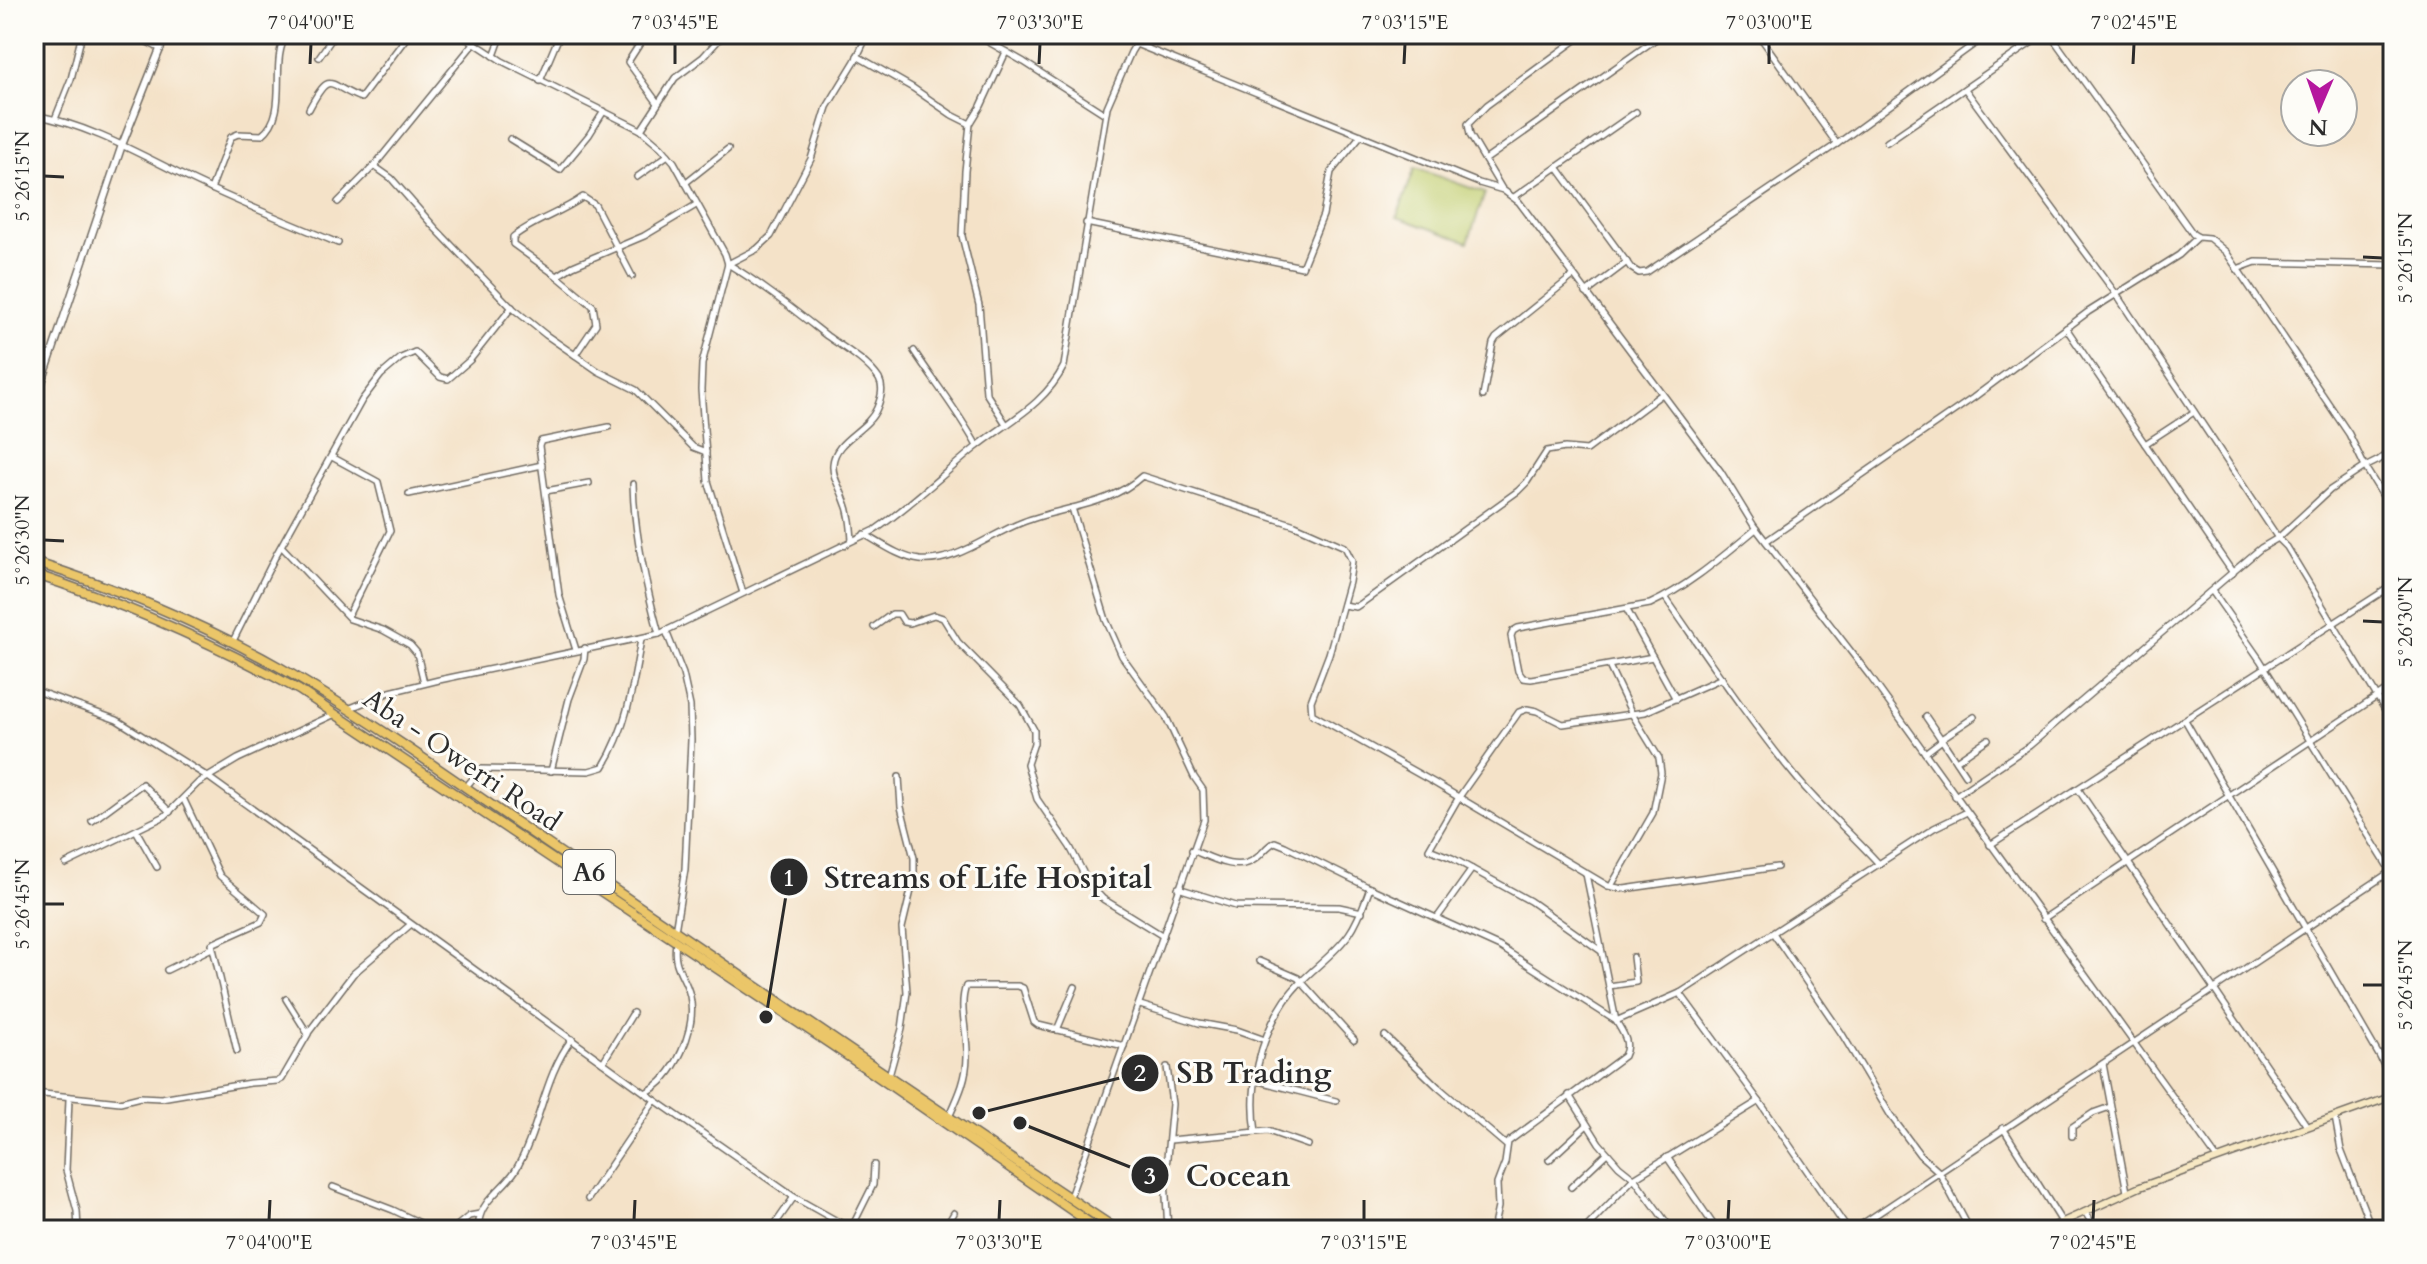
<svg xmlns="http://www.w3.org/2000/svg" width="2427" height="1264" viewBox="0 0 2427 1264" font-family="Cardo,serif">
<rect width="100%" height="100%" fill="#fdfcf7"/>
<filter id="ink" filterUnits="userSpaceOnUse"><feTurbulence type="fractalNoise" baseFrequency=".0125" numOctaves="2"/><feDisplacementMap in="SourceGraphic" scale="16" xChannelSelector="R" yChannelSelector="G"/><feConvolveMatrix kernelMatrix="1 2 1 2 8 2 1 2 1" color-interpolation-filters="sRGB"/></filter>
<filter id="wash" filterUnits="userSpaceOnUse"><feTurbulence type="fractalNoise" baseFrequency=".006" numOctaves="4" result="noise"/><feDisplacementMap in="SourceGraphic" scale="32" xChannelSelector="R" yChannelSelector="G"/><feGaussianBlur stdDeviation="1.8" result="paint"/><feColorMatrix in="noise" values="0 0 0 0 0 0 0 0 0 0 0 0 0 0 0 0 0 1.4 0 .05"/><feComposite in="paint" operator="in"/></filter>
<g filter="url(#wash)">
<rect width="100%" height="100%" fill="#f4e2c8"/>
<!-- pitch -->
<polygon fill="#c1ce6f" stroke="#767c4d" stroke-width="2" points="1415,168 1485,193 1468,242 1397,217"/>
</g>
<g filter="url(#ink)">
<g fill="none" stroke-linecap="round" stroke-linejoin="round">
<!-- minor casing -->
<g stroke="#716b62" stroke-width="8">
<g id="minor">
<polyline points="131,34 161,49"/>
<polyline points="274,34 284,40"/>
<polyline points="461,34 502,61 641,130 661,147 674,162 725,254 728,264 702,364 701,390 708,481 743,593"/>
<polyline points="646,34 628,62 657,102"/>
<polyline points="1758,34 1837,144"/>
<polyline points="2050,34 2193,234 2198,237 2209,238 2226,252 2349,434 2365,467 2379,460 2393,449"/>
<polyline points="980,37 1024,62 1105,114"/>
<polyline points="1136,44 1479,183 1503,190 1519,202 1721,472 1754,526 1869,675 2216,1157"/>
<polyline points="1006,52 981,106 970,124 965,171 962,236 979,305 986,393 1006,424"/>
<polyline points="494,56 502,34"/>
<polyline points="857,56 913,88 952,115 970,124"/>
<polyline points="319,57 335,34"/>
<polyline points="540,81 560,34"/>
<polyline points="1965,89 2116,294 2278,538 2330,490 2365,467 2393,512"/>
<path d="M 309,109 C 331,68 328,86 361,98 L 409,34"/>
<path d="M 34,115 C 90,125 141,155 192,180 C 240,203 289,223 338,243"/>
<polyline points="55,119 71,79 82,34"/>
<polyline points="641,130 675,78 703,57 724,34"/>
<polyline points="510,139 560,170 589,135 604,111"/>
<polyline points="1887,142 2044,34"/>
<polyline points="1485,160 1663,34"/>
<polyline points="374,166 391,178 435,228 510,306 546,335 598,371 636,390 693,447 706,452"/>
<polyline points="1557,167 1631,268 1639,273 1647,272 1837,144 1988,34"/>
<polyline points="637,177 668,155"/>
<polyline points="685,183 728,149"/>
<path d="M 211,189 L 231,137 L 238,134 L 262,135 C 291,112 268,62 287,34"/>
<polyline points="1502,189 1470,135 1468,124 1487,105 1584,34"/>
<polyline points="1514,197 1636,112"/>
<polyline points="338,202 374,166 474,43"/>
<polyline points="1086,223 1302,267 1323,215 1331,172 1361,135"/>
<path d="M 728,264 C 763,285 795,311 827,336 C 844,348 867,361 879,379 C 884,388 881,398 877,408 C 868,431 835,439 833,464 C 832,477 840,487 844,499 C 850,512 851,526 852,540"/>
<polyline points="728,264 757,249 771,236 811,159 827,107 855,61 868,34"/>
<polyline points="2237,269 2256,262 2393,265"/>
<polyline points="557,276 573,266 644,236 696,205"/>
<polyline points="1586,293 1627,262"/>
<polyline points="2066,328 2233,573"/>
<path d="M 914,351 C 935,383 959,413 977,446"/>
<path d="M 575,355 L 596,324 L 593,306 L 557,276 L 513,244 L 513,237 C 534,220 561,213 583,197 L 595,205 L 632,276"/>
<polyline points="1483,396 1493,343 1496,338 1573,276"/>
<polyline points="2145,444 2194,412"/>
<polyline points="332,457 378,482 390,531 348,616"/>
<path d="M 633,484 C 634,534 646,586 659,634"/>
<polyline points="546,491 589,483"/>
<polyline points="409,494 542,465"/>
<path d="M 864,534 C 880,543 901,558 920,560 C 957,563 990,534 1023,522 C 1062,507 1110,506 1142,476 L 1295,525 L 1345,547 L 1352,561 L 1349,582 L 1329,654 L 1311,701 L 1312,714 L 1433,782 L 1608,886 L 1624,889 L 1777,867"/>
<polyline points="1766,541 1973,398 2088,312 2179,255 2198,237"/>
<polyline points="282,547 350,619 383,630 410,645 417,653 424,683"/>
<polyline points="2212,591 2260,660 2393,875"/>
<path d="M 1665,597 C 1707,657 1748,719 1795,776 C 1821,808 1852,834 1879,864"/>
<polyline points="1343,605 1356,607 1362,603 1518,491 1527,482 1547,451 1565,448 1587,450 1662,394"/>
<polyline points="1627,610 1676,699"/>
<polyline points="874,627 892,614 899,614 904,622 910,623 934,615 943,618 958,642 1020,705 1034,730 1034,743 1027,764 1037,799 1070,847 1089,884 1103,899 1163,936"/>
<polyline points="666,631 683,674 690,706 691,740 685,869 675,931"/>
<polyline points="232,643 276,555 362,400 381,375 401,358 415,352 440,377 448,379 470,360 512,307"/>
<polyline points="576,650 559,595 539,446 541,441 609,427"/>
<path d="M 1653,657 L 1531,679 L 1523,678 L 1518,671 L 1511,636 L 1513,631 L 1518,628 L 1650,604 C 1689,586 1723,556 1756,529"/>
<polyline points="1609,666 1632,714 1659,758 1661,773 1653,813 1611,886"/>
<polyline points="34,690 117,720 208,777 655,1100 794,1197 853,1230"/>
<path d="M 348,709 L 390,692 L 439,680 L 659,634 L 875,530 C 910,506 941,476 975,448 C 1007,422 1045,405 1064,366 L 1107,107 L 1131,52 L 1142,34"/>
<polyline points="1926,717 1941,739"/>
<polyline points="2185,720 2380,1057 2393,1085"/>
<polyline points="1941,739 1974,717"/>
<polyline points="1925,753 1942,740 1965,775"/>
<polyline points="1956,761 1988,739"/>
<polyline points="551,771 569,699 584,659 585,648"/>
<path d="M 465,788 L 481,769 L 589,771 L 603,767 C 627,729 634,682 641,639"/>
<polyline points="2078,789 2307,1126"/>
<polyline points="1955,796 2029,746 2261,548 2278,538 2287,547 2393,723"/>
<polyline points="184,800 220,876 265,914 261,922 212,944 237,1051"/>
<polyline points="92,821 142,784 170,812"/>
<polyline points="137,832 157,867"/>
<polyline points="1990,845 2393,585"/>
<path d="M 1192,850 C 1210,857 1237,873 1255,859 C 1263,854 1266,846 1275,842 L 1285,846 L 1370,888 L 1500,947 L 1616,1021 C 1623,1033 1631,1043 1624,1056 L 1508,1142 L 1505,1163 L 1497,1184 L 1498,1207 L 1493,1230"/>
<polyline points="66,864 165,816 198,783 238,759 335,714"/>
<polyline points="1586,874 1616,1021 1680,993 1934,828 1967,812"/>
<polyline points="1178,888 1236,906 1339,907 1362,912"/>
<polyline points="1437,918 1472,869"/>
<polyline points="2043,919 2393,686"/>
<polyline points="1773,933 1842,1034 1891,1116 1920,1155 1939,1172 1970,1230"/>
<polyline points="1601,951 1530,901 1452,858 1429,849 1459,797 1519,712 1527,709 1537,711 1563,724 1645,712 1722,678"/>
<polyline points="1259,961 1298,978 1354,1040"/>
<polyline points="167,970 212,948"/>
<polyline points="1609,986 1636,982 1633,957"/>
<polyline points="1680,993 1759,1101"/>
<polyline points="1140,1005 1199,1023 1237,1030 1265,1040"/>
<polyline points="1057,1030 1075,987"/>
<polyline points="308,1033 353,974 410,925"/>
<polyline points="1385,1036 1438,1087 1506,1145"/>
<polyline points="603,1062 633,1013"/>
<polyline points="2103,1064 2127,1192"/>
<polyline points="1167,1067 1172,1104 1165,1179 1168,1230"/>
<polyline points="889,1076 902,1029 907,992 902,928 914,878 914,858 901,807 899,777"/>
<polyline points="1255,1080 1336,1101"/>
<polyline points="34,1093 120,1102 140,1097 161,1098 250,1083 278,1081 282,1079 308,1034 286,999"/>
<path d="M 645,1093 C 676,1078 697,1029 690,996 C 685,974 672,968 676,943"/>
<polyline points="1569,1095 1599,1143 1619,1166 1634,1178 1672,1230"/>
<polyline points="69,1099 66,1170 77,1211 78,1230"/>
<path d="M 949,1117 C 958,1097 967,1079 967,1056 C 968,1033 958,1007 966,986 L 1018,986 L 1023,988 L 1034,1022 L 1038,1025 L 1124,1046"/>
<polyline points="2335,1117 2341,1150 2371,1227"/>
<polyline points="2003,1128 2062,1222"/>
<path d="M 1256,1132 C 1249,1088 1259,1039 1285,1001 C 1302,975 1331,959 1349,934 C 1359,920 1364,904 1370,888"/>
<polyline points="2072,1136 2072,1127 2093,1113 2110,1107"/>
<polyline points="1170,1140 1268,1131 1308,1145"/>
<polyline points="1667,1157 1717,1230"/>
<polyline points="1549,1160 1587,1125"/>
<polyline points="333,1187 393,1210 435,1230"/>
<polyline points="1571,1187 1607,1153"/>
<polyline points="1070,1197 1204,820 1203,790 1194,777 1166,717 1122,656 1106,620 1072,508"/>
<polyline points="588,1199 655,1100"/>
<polyline points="2085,1212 2096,1230"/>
<polyline points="851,1229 873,1185 874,1165"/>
<polyline points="452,1230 469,1216 480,1214"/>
<path d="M 484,1230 L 479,1221 C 482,1200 504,1188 515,1171 C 540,1130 543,1077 572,1039"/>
<polyline points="771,1230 794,1197"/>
<polyline points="944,1230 954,1213"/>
<polyline points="1584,1230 1634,1178 1759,1101 1848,1230"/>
<polyline points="1853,1230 2393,870"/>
<polyline points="2361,1230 2371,1227 2393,1227"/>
</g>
</g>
<!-- tertiary casing -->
<g stroke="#716b62" stroke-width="9">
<polyline id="tertiary" points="34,406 122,145 166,34"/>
</g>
<!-- secondary casing -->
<g stroke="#716b62" stroke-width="9">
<polyline id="secondary" points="2045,1230 2140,1187 2393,1096"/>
</g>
<!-- trunk casing -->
<g stroke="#716b62" stroke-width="11">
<g id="trunk">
<path d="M 34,562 C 119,589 203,624 281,668 C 382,726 479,798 576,863 C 756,986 936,1110 1118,1230"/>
<path d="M 34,574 C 128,605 212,642 299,690 L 833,1046 L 1100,1230"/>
</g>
</g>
<!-- minor -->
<use href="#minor" stroke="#fff" stroke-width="5"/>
<!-- tertiary -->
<use href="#tertiary" stroke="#fff" stroke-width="6"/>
<!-- secondary -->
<use href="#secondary" stroke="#f7e8c3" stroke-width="6"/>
<!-- trunk -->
<use href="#trunk" stroke="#ebc669" stroke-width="8"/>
</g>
</g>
<!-- ticks -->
<path fill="none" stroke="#2b2b2b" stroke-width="3" d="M 310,64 L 311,44M 675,64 L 675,44M 1039,64 L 1040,44M 1404,64 L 1405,44M 1769,64 L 1769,44M 2133,64 L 2134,44M 44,176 L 64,177M 2363,257 L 2383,258M 44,540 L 64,541M 2363,621 L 2383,622M 44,904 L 64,904M 2363,985 L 2383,985M 269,1220 L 270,1200M 634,1220 L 635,1200M 999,1220 L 1000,1200M 1364,1220 L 1364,1200M 1728,1220 L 1729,1200M 2093,1220 L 2094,1200"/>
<g text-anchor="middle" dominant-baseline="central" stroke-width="6" stroke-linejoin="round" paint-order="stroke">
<!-- shield labels -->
<rect fill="#fdfcf7" stroke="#6a6a68" stroke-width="2" x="563" y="850" width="52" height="44" rx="6"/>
<g font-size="26" font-weight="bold" fill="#2b2b2b">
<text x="589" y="872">A6</text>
</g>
<!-- street labels -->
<g font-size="28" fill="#2b2b2b" stroke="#fdfcf7">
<text transform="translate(462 760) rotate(34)">Aba - Owerri Road</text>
</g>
</g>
<!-- callouts -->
<path fill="none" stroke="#2b2b2b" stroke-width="3" d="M766 1017L789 877M979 1113L1140 1073M1020 1123L1150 1175"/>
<g fill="#2b2b2b" stroke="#fdfcf7" stroke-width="3">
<circle cx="766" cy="1017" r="8"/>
<circle cx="979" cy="1113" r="8"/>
<circle cx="1020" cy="1123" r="8"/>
<circle cx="789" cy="877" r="20"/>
<circle cx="1140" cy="1073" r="20"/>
<circle cx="1150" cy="1175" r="20"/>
</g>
<g font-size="24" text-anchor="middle" font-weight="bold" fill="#fff">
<text x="789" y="886">1</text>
<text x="1140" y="1081">2</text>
<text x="1150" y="1184">3</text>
</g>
<g font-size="30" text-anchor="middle" font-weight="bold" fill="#2b2b2b" stroke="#fdfcf7" stroke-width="6" stroke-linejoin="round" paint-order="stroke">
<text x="988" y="888">Streams of Life Hospital</text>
<text x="1254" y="1083">SB Trading</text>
<text x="1238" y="1186">Cocean</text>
</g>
<!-- margin -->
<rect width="2427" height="1264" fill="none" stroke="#fdfcf7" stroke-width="88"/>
<!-- north arrow -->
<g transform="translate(2319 108) rotate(182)"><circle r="38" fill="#fdfcf7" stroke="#a9a8a5" stroke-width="2"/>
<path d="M0-6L14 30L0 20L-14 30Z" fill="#b5179e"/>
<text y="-12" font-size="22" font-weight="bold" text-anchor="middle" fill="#2b2b2b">N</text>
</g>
<rect x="44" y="44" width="2339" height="1176" fill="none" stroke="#2b2b2b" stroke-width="3"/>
<g font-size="20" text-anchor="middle" fill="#2b2b2b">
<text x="311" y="29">7°04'00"E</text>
<text x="675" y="29">7°03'45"E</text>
<text x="1040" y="29">7°03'30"E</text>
<text x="1405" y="29">7°03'15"E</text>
<text x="1769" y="29">7°03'00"E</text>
<text x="2134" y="29">7°02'45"E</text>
<text transform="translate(22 176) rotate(-90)" y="7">5°26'15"N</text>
<text transform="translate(2405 258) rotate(-90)" y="7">5°26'15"N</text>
<text transform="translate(22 540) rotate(-90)" y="7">5°26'30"N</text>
<text transform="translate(2405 622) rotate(-90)" y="7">5°26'30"N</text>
<text transform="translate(22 904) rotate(-90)" y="7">5°26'45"N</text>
<text transform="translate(2405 985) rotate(-90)" y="7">5°26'45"N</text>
<text x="269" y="1249">7°04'00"E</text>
<text x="634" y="1249">7°03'45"E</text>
<text x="999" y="1249">7°03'30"E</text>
<text x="1364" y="1249">7°03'15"E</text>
<text x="1728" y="1249">7°03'00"E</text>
<text x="2093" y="1249">7°02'45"E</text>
</g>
</svg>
